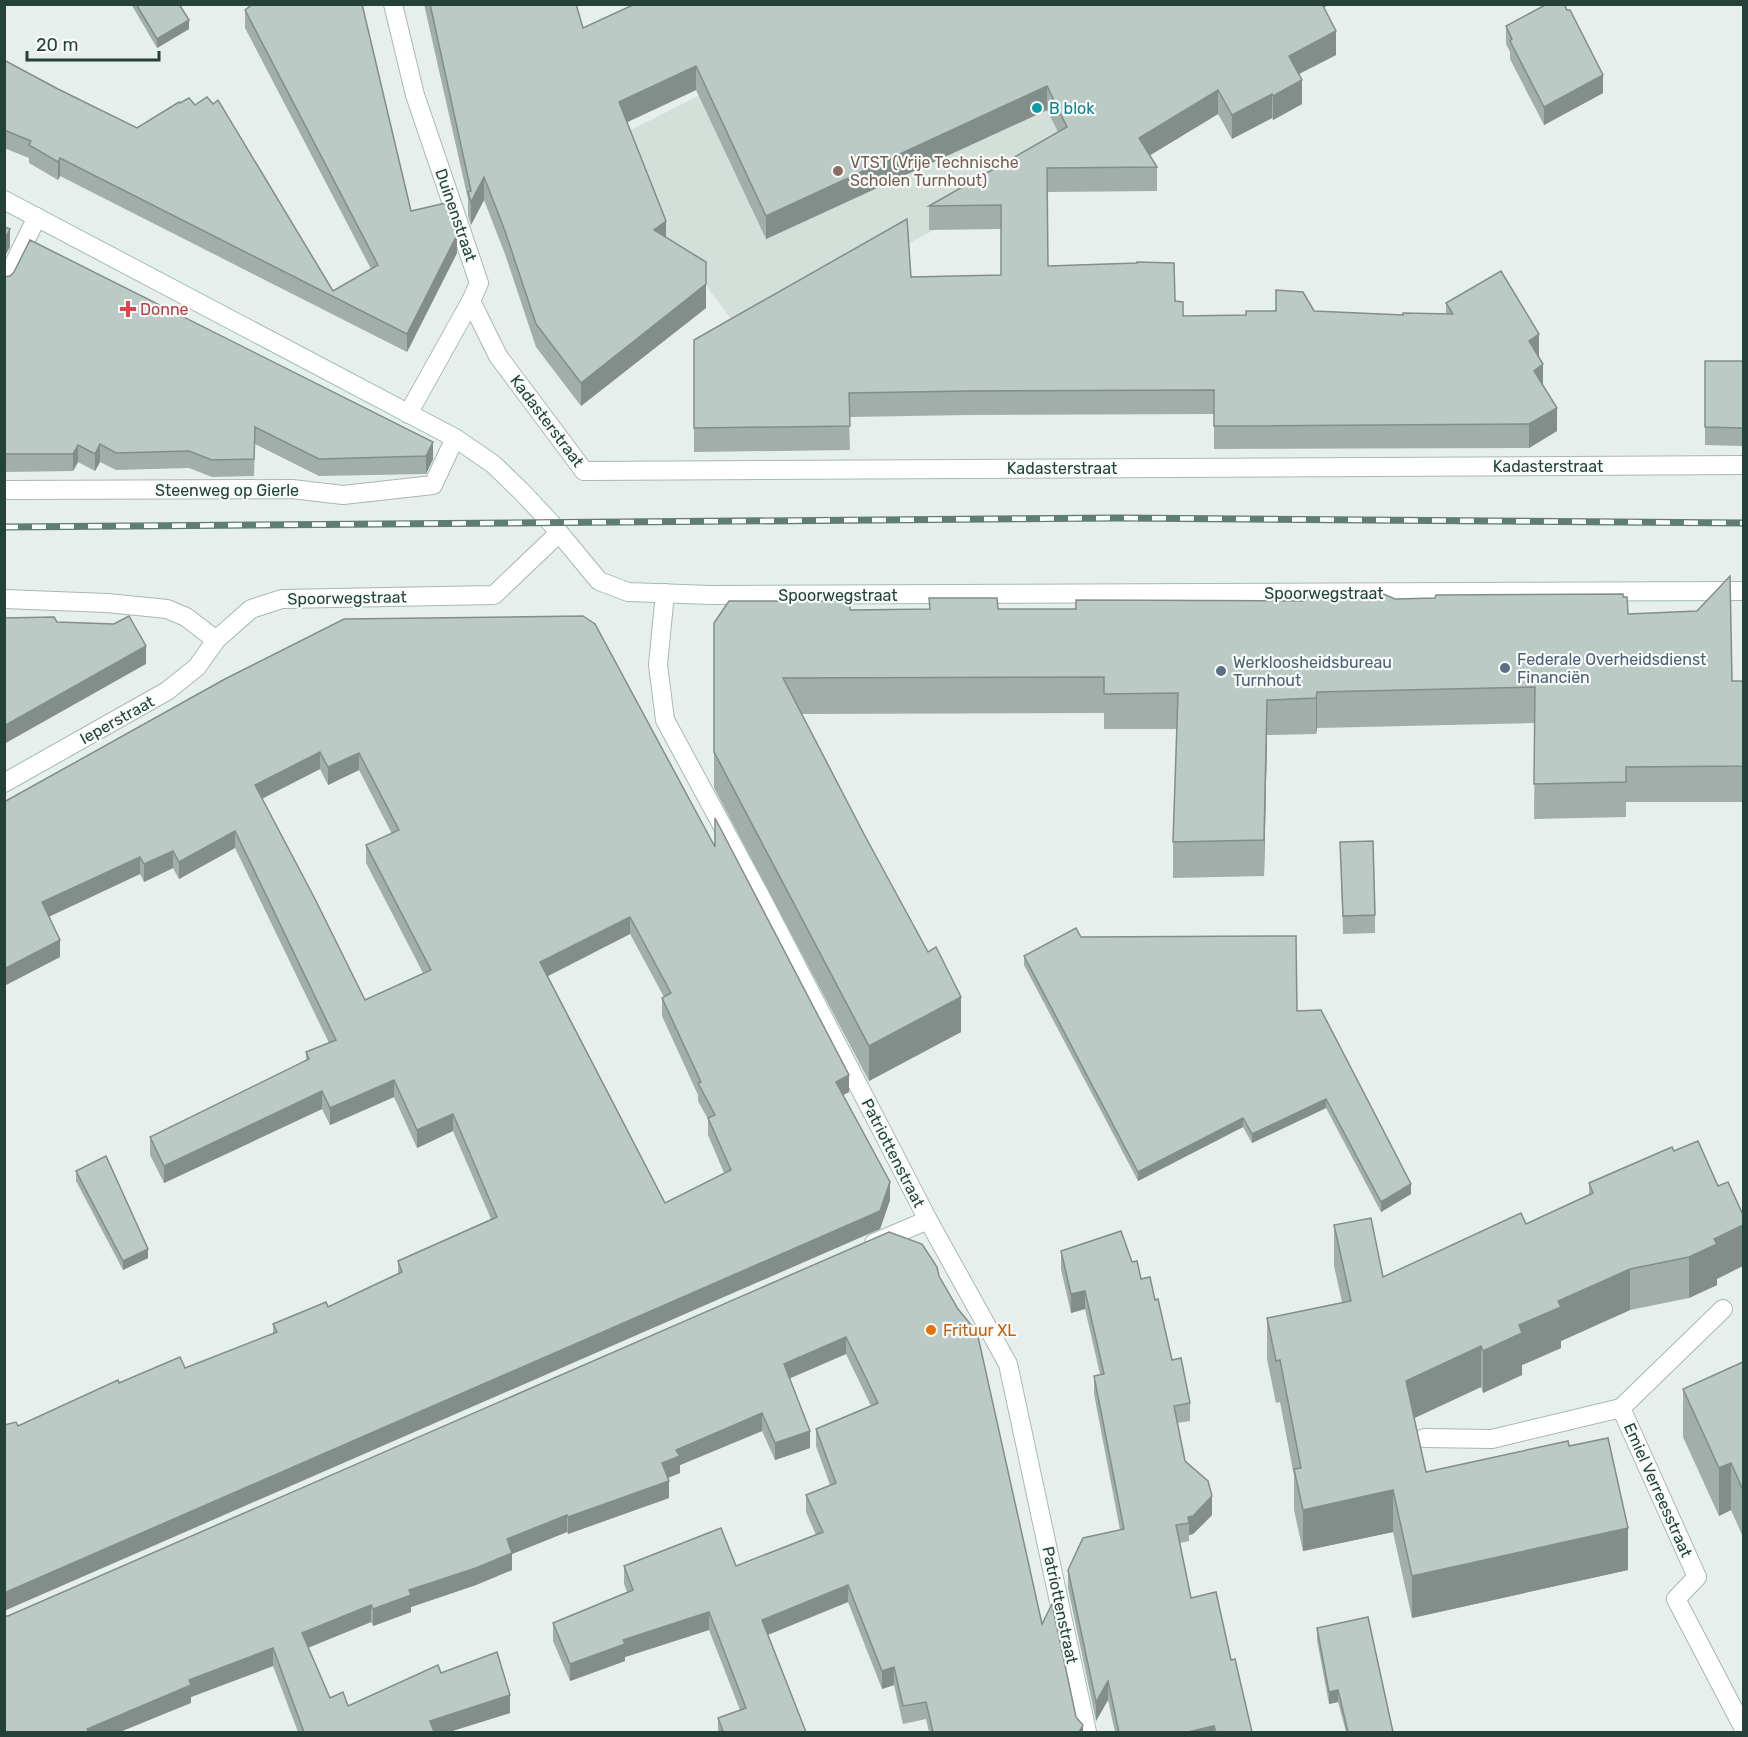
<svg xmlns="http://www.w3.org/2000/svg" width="1748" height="1737" viewBox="0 0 1748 1737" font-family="Rubik,sans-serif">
<rect width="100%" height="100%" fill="#e6efeb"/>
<!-- built -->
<polygon fill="#d4dfda" points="1327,5 975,208 742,333 697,274 683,282 623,134 872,8"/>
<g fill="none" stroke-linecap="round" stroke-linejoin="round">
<!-- street casing -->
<g stroke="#a8b8b2" stroke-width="20">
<g id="street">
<polyline points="393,4 415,95 479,283 471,301 408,414"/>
<polyline points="4,284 37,217"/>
<polyline points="471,301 498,356 584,471 1744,465"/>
<polyline points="4,490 292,489 343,495 433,485 455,438"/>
<polyline points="4,599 107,603 167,609 186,617 216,640"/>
<polyline points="4,783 167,691 197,667 216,640 251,609 282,599 494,595 559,533"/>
<polyline points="874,1243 928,1220"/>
<polyline points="1621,1408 1723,1309"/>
<polyline points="1424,1438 1492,1439 1621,1408 1697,1577 1676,1599 1744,1729"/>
</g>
</g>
<!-- secondary casing -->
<g stroke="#a4bbb3" stroke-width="20">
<g id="secondary">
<polyline points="4,200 455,438 493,464 522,492 551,523 599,581 628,592 710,595 1744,591"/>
<polyline points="665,593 658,665 665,720 763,901 928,1220 1008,1364 1087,1732"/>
</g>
</g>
<!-- street -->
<use href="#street" stroke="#fff" stroke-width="18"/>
<!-- secondary -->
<use href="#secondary" stroke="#fff" stroke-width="18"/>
<!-- rail casing -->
<g stroke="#5f7d75" stroke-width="7">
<polyline id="rail" points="4,527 1120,518 1744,523"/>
</g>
<!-- rail -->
<use href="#rail" stroke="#f7fbf9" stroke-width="4.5" stroke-dasharray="14" stroke-linecap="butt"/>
</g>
<!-- wall -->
<g fill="#a1aea9" fill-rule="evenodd">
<polygon points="131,4 179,4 189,29 157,48"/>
<polygon points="252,4 362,4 411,211 457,253 407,352 60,176 58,180 29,163 29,158 4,148 4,60 333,291 371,269 245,28 245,10 252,5"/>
<polygon points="424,4 576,4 583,28 1324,8 1336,55 1299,74 1302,104 1273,120 1272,118 1232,139 1218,114 1150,155 1157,167 1157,191 1047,192 1048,266 1175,301 1183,316 1246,315 1314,311 1403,315 1446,314 1446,303 1539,357 1543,385 1557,431 1529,448 1214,449 1214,414 968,415 849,417 850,450 694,452 694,340 911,277 1001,275 1001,229 929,230 929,206 1058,132 1047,110 766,239 696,90 627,122 666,237 706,308 581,406 536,347 505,254 484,200 471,225 468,216 468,199"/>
<polygon points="1506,26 1603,93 1544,125 1510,59 1510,52 1506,44"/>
<polygon points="4,277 433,459 426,474 319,476 255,444 254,476 212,477 189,468 116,470 100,462 95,471 78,462 73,471 4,472"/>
<polygon points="1705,361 1743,361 1743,446 1705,445"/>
<polygon points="1623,597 1628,614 1732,681 1743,681 1743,802 1626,802 1626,817 1534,819 1535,723 1317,728 1316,734 1267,735 1264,876 1173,878 1173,842 1177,729 1104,729 1104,713 802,714 961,1032 869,1081 714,788 714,623 850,610 1076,609 1304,601 1395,599"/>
<path d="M 225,679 L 715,847 L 849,1092 L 843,1095 L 890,1200 L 880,1229 L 18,1426 L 119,1383 L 185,1368 L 273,1333 L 273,1324 L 328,1307 L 372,1286 L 398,1274 L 398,1261 L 491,1219 L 453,1131 L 417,1148 L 394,1097 L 330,1125 L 322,1109 L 164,1183 L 150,1155 L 150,1137 L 306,1061 L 306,1052 L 329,1043 L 235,848 L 179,879 L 173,868 L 144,882 L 140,874 L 48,917 L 60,957 L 4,986 L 4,802 ZM 320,769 L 328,785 L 359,770 L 392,834 L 366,845 L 366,863 L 423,973 L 365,1000 L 262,799 ZM 630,934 L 664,997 L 662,998 L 662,1016 L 698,1095 L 698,1101 L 708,1119 L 708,1135 L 724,1173 L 665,1203 L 548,976 Z"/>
<polygon points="1340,842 1375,915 1375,933 1343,934"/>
<polygon points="1081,937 1297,1011 1411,1194 1381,1212 1326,1108 1252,1143 1243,1127 1138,1181 1024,965 1024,956"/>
<polygon points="1672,1147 1717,1279 1717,1285 1689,1298 1630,1310 1561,1341 1561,1348 1522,1365 1522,1375 1483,1393 1481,1387 1414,1418 1426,1472 1569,1446 1628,1570 1412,1618 1393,1532 1303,1551 1294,1510 1294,1476 1280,1402 1276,1403 1267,1359 1267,1318 1342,1302 1334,1266 1334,1225 1383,1277 1526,1224 1589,1195 1589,1183"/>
<polygon points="76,1171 148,1258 123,1270 76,1181"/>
<polygon points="1061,1251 1132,1262 1155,1300 1172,1360 1190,1403 1190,1421 1177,1423 1185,1461 1212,1515 1193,1534 1189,1535 1189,1541 1180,1543 1191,1598 1231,1660 1252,1732 1115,1732 1108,1700 1096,1721 1068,1588 1068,1570 1120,1530 1094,1394 1094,1376 1100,1374 1085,1309 1071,1313 1061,1269"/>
<polygon points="939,1276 1042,1624 1076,1717 1083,1732 929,1732 926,1719 903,1724 894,1685 882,1689 848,1602 768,1635 806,1732 718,1732 718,1718 740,1710 709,1630 625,1657 625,1661 570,1681 553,1641 553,1623 627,1592 624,1584 624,1566 736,1566 816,1535 806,1512 806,1495 830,1485 816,1446 816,1429 871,1406 846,1354 789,1378 810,1448 775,1460 762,1431 680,1465 680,1473 668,1478 669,1498 568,1534 567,1532 512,1554 512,1570 476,1585 411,1607 411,1612 373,1626 371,1622 308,1648 330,1698 348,1706 441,1673 510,1713 449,1732 298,1732 273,1666 191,1697 191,1703 8,1616"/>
<polygon points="1743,1362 1743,1537 1731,1510 1719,1516 1683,1437 1683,1389"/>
<polygon points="1317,1628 1393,1732 1346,1732 1338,1702 1329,1704 1317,1640"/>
</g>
<!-- shaded-wall -->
<g fill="#838d89">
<polygon points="1314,4 1330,4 1314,13"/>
<polygon points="189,20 189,29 157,48 157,39"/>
<polygon points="1336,31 1336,55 1289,79 1289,56"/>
<polygon points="696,66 696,90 619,126 619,102"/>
<polygon points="1603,75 1603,93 1544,125 1544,107"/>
<polygon points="1302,80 1302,104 1273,120 1273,96"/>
<polygon points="1047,86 1047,110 766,239 766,216"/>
<polygon points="1218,90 1218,114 1139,162 1139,138"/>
<polygon points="1272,94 1272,118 1232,139 1232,115"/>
<polygon points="60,158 60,176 58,180 58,162"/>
<polygon points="484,177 484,200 471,225 471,202"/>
<polygon points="666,221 666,245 654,230"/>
<polygon points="10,229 10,247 4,258 4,240"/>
<polygon points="457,235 457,253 407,352 407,334"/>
<polygon points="706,262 706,308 581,406 581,383"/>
<polygon points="1539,334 1539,358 1529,341"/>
<polygon points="1543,364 1543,388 1534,371"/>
<polygon points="1557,408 1557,431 1529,448 1529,424"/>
<polygon points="433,442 433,459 426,474 426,456"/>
<polygon points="100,444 100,462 95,471 95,454"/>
<polygon points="78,445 78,462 73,471 73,454"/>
<polygon points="146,646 146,664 4,744 4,726"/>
<polygon points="1317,692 1317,728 1316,734 1316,698"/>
<polygon points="1267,700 1267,735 1264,876 1264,840"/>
<polygon points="320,752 320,769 255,802 255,785"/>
<polygon points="359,753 359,770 328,785 328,767"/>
<polygon points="235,831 235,848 179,879 179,862"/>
<polygon points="173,851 173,868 144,882 144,864"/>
<polygon points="140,857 140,874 42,920 42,902"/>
<polygon points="630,917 630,934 540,980 540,962"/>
<polygon points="60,940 60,957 4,986 4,969"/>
<polygon points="961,997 961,1032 869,1081 869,1046"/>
<polygon points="849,1075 849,1092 836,1099 836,1082"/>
<polygon points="394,1080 394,1097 330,1125 330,1108"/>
<polygon points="322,1091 322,1109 164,1183 164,1166"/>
<polygon points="1326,1099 1326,1108 1252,1143 1252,1134"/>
<polygon points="453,1114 453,1131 417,1148 417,1130"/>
<polygon points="1243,1118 1243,1127 1138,1181 1138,1172"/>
<polygon points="890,1182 890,1200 880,1229 4,1611 4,1593"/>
<polygon points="1411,1184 1411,1194 1381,1212 1381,1202"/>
<polygon points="1743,1225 1743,1266 1717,1279 1717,1285 1689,1298 1689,1257 1714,1239"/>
<polygon points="148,1249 148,1258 123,1270 123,1261"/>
<polygon points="1630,1269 1630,1310 1561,1341 1561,1348 1522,1365 1522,1375 1483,1393 1483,1351 1519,1325 1558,1301"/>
<polygon points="1085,1291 1085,1309 1071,1313 1071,1294"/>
<polygon points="846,1337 846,1354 784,1381 784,1364"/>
<polygon points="1481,1346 1481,1387 1406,1422 1406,1381"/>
<polygon points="762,1413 762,1431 680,1465 680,1473 662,1480 662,1463 676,1450"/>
<polygon points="810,1431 810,1448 775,1460 775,1443"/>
<polygon points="1731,1463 1731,1510 1719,1516 1719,1468"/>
<polygon points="669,1481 669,1498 568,1534 568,1517"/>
<polygon points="1393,1490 1393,1532 1303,1551 1303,1510"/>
<polygon points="1212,1496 1212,1515 1193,1534 1189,1535 1189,1523 1188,1517"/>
<polygon points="567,1515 567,1532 512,1554 512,1570 476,1585 411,1607 411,1612 373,1626 373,1609 507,1539"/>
<polygon points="1628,1528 1628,1570 1412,1618 1412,1576"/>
<polygon points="848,1585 848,1602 762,1637 762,1620"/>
<polygon points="371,1605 371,1622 302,1650 302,1633"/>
<polygon points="709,1612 709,1630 625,1657 625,1661 570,1681 570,1664 623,1640"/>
<polygon points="273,1648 273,1666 191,1697 191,1703 120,1732 87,1732 87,1729 189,1680"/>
<polygon points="894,1667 894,1685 882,1689 882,1671"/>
<polygon points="1108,1681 1108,1700 1096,1721 1096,1702"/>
<polygon points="1338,1690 1338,1702 1329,1704 1329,1692"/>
<polygon points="510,1695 510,1713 449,1732 430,1732 430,1721"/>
<polygon points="1083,1725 1083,1732 1079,1732"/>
<polygon points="1214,1726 1214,1732 1188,1732"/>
</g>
<!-- building -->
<g fill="#bbcac4" stroke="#838d89" stroke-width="1.5" fill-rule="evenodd">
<polygon points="136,4 179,4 189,20 157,39"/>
<polygon points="253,4 362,4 411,211 446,203 457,235 407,334 60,158 58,162 29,145 31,141 4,130 4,60 58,89 137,128 179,102 180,103 189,98 195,105 207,97 213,104 218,100 333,291 378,265 245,10"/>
<polygon points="430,4 576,4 583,28 635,4 1322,4 1336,31 1289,56 1302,80 1273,96 1272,94 1232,115 1218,90 1139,138 1157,167 1047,168 1048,266 1137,263 1137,262 1174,263 1175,301 1183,302 1183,316 1246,315 1246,311 1276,311 1276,290 1303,292 1314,311 1403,315 1403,313 1453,314 1446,303 1501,271 1539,334 1529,341 1543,364 1534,371 1557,408 1529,424 1214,426 1214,390 968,391 849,393 850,426 694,428 694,340 907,219 911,277 1001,275 1001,205 929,206 1067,127 1047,86 766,216 696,66 619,102 666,221 654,230 706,262 706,284 581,383 536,324 505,231 484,177 471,202 468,192 471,191"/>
<polygon points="1547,4 1564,4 1567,10 1570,10 1603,75 1544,107 1510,41 1512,39 1506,26"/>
<polygon points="4,227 10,229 4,240"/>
<polygon points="30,240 433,442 426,456 319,459 255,427 254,459 212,460 189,451 116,453 100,444 95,454 78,445 73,454 4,454 4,277 10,276 14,272"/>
<polygon points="1705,361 1743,361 1743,428 1705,427"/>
<polygon points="1730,576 1732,681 1743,681 1743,766 1626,767 1626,782 1534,784 1535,687 1317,692 1316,698 1267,700 1264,840 1173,842 1178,693 1104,694 1104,677 783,678 865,836 928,952 936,947 961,997 869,1046 714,752 714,623 729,601 850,601 850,610 930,609 929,598 997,598 998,609 1076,609 1076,600 1304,601 1304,597 1363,597 1379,592 1395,599 1435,598 1436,595 1623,594 1623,597 1627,597 1628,614 1697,611"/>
<polygon points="129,616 146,646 4,726 4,618 54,617 57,622 114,624"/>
<path d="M 583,616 L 595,624 L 715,847 L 715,818 L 849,1075 L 836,1082 L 890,1182 L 880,1211 L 4,1593 L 4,1425 L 16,1422 L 18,1426 L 118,1380 L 119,1383 L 180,1357 L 185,1368 L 277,1332 L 273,1324 L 326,1302 L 328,1307 L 372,1286 L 402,1272 L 398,1261 L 497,1217 L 453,1114 L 417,1130 L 394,1080 L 330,1108 L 322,1091 L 164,1166 L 150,1137 L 309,1059 L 306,1052 L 336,1040 L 235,831 L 179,862 L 173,851 L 144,864 L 140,857 L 42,902 L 60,940 L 4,969 L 4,802 L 225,679 L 344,619 ZM 320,752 L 328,767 L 359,753 L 399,830 L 366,845 L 431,970 L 365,1000 L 315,899 L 255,785 ZM 630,917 L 671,993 L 662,998 L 701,1082 L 698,1083 L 715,1115 L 708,1118 L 731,1170 L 665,1203 L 540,962 Z"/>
<polygon points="1373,841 1375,915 1343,916 1340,842"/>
<polygon points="1076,928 1081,937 1296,936 1297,1011 1321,1010 1411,1184 1381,1202 1326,1099 1252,1134 1243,1118 1138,1172 1024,956"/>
<polygon points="1698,1141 1718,1186 1728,1182 1743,1215 1743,1225 1714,1239 1717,1244 1689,1257 1630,1269 1558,1301 1561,1307 1519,1325 1522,1333 1483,1351 1481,1346 1406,1381 1426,1472 1568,1441 1569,1446 1608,1438 1628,1528 1412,1576 1393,1490 1303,1510 1294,1469 1301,1468 1280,1360 1276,1361 1267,1318 1351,1301 1334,1225 1371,1218 1383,1277 1521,1213 1526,1224 1593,1193 1589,1183 1672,1147 1674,1151"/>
<polygon points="106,1156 148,1249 123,1261 76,1171"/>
<polygon points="1121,1231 1132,1262 1137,1261 1141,1279 1150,1277 1155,1300 1158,1299 1172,1360 1181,1358 1190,1403 1174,1406 1185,1461 1208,1481 1212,1496 1193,1516 1188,1517 1189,1523 1176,1525 1191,1598 1216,1592 1231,1660 1235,1659 1252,1732 1216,1732 1214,1726 1188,1732 1119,1732 1108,1681 1096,1702 1068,1570 1083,1538 1124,1529 1094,1376 1104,1374 1093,1326 1085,1291 1071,1294 1061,1251"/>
<polygon points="889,1232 922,1244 937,1267 939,1276 958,1309 977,1332 1042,1624 1052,1604 1076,1717 1083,1725 1079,1732 933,1732 926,1702 903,1706 894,1667 882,1671 848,1585 762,1620 806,1732 719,1732 723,1731 718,1718 746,1708 709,1612 623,1640 625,1644 570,1664 553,1623 633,1590 624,1566 721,1528 736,1566 823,1532 806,1495 836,1483 816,1429 878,1403 846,1337 784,1364 810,1431 775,1443 762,1413 676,1450 680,1456 662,1463 669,1481 568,1517 567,1515 507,1539 512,1553 476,1568 409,1590 411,1595 373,1609 371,1605 302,1633 330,1698 343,1692 348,1706 438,1665 441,1673 497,1652 510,1695 430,1721 434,1732 304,1732 273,1648 189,1680 191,1685 87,1729 89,1732 4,1732 4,1616 8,1616"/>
<polygon points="1743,1362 1743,1490 1731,1463 1719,1468 1683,1389"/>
<polygon points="1368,1617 1393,1732 1348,1732 1338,1690 1329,1692 1317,1628"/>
</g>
<!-- markers -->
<circle fill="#0f9aa8" stroke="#f7fbf9" stroke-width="2" cx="1037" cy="108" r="6"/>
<circle fill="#8d6e63" stroke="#f7fbf9" stroke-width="2" cx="838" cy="171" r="6"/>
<path fill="#e0444e" stroke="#f7fbf9" stroke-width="2" d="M125 300h6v6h6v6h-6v6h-6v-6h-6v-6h6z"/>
<g fill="#5c6f8a" stroke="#f7fbf9" stroke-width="2">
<circle cx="1505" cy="668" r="6"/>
<circle cx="1221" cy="671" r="6"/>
</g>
<circle fill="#e8710a" stroke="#f7fbf9" stroke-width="2" cx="931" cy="1330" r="6"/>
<g text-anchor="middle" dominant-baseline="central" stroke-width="4.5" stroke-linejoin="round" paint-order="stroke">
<!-- culture labels -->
<g font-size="16" fill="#0d838f" stroke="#f7fbf9" text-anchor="start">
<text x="1049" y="108">B blok</text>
</g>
<!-- education labels -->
<g font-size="16" fill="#785e54" stroke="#f7fbf9" text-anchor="start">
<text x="850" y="162">VTST (Vrije Technische<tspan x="850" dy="18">Scholen Turnhout)</tspan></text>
</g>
<!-- street labels -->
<g font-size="16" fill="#24423a" stroke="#f7fbf9">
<text transform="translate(456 215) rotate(71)">Duinenstraat</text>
<text transform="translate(547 421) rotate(53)">Kadasterstraat</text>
<text x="1548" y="466">Kadasterstraat</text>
<text x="1062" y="468">Kadasterstraat</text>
<text x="227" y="490">Steenweg op Gierle</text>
<text x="1324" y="593">Spoorwegstraat</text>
<text x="838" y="595">Spoorwegstraat</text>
<text transform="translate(347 598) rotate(-1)">Spoorwegstraat</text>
<text transform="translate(117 720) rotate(-29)">Ieperstraat</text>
<text transform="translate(893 1153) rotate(63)">Patriottenstraat</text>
<text transform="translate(1658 1490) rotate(66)">Emiel Verreesstraat</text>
<text transform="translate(1060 1605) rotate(78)">Patriottenstraat</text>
</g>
<!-- health labels -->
<g font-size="16" fill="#be3a42" stroke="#f7fbf9" text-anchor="start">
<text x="140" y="309">Donne</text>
</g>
<!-- service labels -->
<g font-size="16" fill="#4e5e75" stroke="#f7fbf9" text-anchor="start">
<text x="1517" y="659">Federale Overheidsdienst<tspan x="1517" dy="18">Financiën</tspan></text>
<text x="1233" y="662">Werkloosheidsbureau<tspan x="1233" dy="18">Turnhout</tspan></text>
</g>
<!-- food labels -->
<g font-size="16" fill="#c56008" stroke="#f7fbf9" text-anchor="start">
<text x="943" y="1330">Frituur XL</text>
</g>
</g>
<!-- border -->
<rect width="1748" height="1737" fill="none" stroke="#24423a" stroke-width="12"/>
<!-- scale -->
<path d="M27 51v9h132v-9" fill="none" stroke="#24423a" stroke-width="3"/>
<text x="36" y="51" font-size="18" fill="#24423a" stroke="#f7fbf9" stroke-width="4.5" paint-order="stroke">20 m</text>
</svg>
